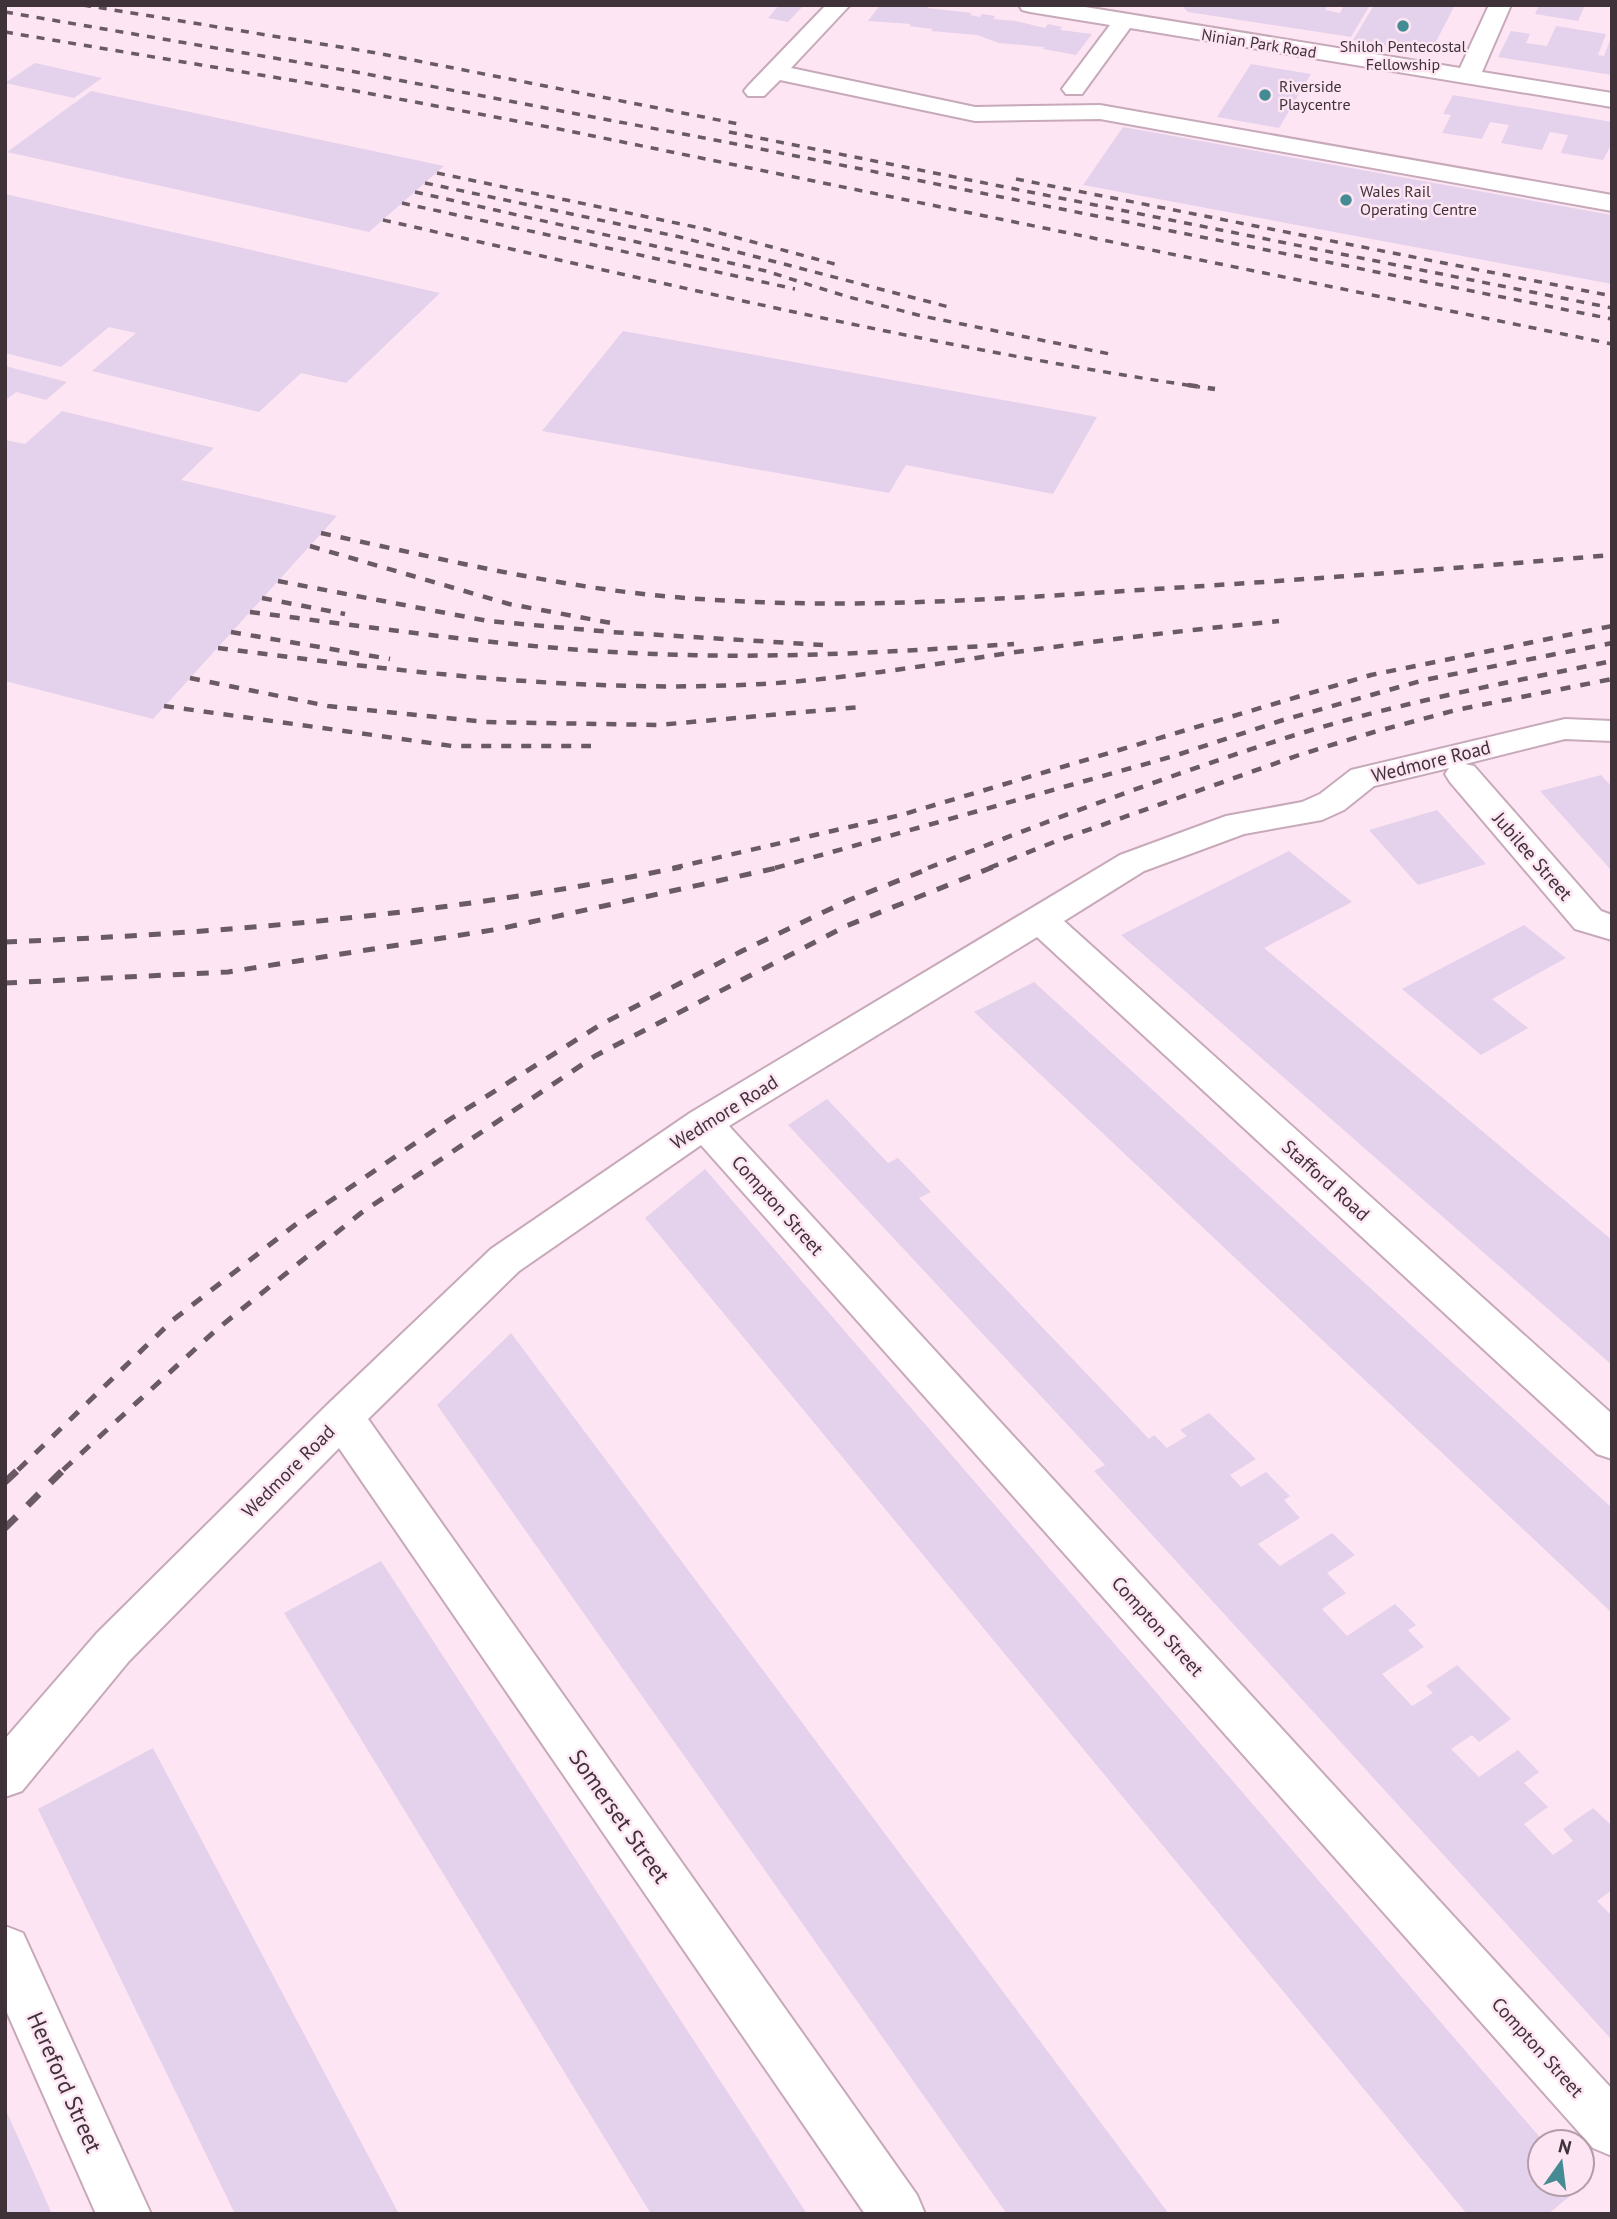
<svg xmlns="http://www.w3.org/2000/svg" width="1617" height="2219" viewBox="0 0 1617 2219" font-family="'PT Sans',sans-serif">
<rect width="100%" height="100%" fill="#fee5f3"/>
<!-- building -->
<g fill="#e4d1ec">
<polygon points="779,5 804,5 788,22 768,18"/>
<polygon points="880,5 930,5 928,8 972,13 970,15 980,17 982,14 995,16 993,19 1016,21 1045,28 1048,24 1062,27 1060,30 1092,34 1076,55 1043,49 1044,47 999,43 977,35 931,31 933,29 909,26 911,24 868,21"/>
<polygon points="1186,5 1328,5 1325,10 1340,13 1344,5 1370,5 1351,37 1188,12 1184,8"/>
<polygon points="1374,5 1455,5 1430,53 1353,40"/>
<polygon points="1539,5 1585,5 1578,21 1535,14"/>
<polygon points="1556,26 1606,34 1598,55 1604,56 1612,35 1612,75 1498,57 1511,31 1530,34 1526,43 1547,46"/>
<polygon points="35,63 102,78 74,98 5,83"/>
<polygon points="1251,64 1311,74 1279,128 1217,117"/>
<polygon points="91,91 444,166 369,232 7,152"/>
<polygon points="1453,95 1612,122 1612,143 1603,160 1561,153 1568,135 1550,132 1542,150 1501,143 1509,125 1490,122 1482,139 1442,133 1451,115 1443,114"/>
<polygon points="1123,127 1612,215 1612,284 1083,185"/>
<polygon points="5,194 440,293 346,383 301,373 259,412 92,371 136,333 109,327 61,367 5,353"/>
<polygon points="623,331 1097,417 1053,494 906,465 889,493 542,431"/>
<polygon points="5,366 67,382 46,400 16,392 5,401"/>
<polygon points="62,411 214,448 181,480 337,516 153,719 5,681 5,440 25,444"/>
<polygon points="1601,775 1612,787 1612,871 1540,791"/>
<polygon points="1437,810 1486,864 1418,885 1369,830"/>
<polygon points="1289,851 1352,902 1264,948 1612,1240 1612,1365 1121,935"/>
<polygon points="1524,925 1566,958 1492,999 1528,1028 1481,1055 1402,989"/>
<polygon points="1034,982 1612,1508 1612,1613 974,1012"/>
<polygon points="827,1099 888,1163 898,1158 931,1192 919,1198 1149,1439 1154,1435 1167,1448 1187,1436 1180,1430 1209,1413 1256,1459 1230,1475 1241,1487 1266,1472 1290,1496 1284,1500 1300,1518 1258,1544 1280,1566 1332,1533 1355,1555 1327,1573 1346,1593 1322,1609 1347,1636 1395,1604 1416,1625 1408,1630 1424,1647 1382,1674 1412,1706 1433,1693 1426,1686 1457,1665 1511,1719 1479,1742 1472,1735 1451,1749 1479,1777 1518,1750 1539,1772 1524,1783 1548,1807 1524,1824 1553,1855 1573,1841 1563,1829 1593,1808 1612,1826 1612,1890 1597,1901 1612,1916 1612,2040 1094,1471 1105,1465 788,1125"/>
<polygon points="705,1169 1544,2142 1540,2142 1540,2184 1580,2184 1582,2186 1548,2214 1467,2214 645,1218"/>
<polygon points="511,1333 1169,2214 1007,2214 437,1405"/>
<polygon points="381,1561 807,2214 651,2214 284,1613"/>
<polygon points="153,1748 399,2214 235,2214 38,1809"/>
<polygon points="5,2108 52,2214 5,2214"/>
</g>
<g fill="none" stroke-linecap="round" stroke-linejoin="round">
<!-- minor casing -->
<g stroke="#c7a9ba" stroke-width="4">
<g id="minor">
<polygon points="826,5 850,5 791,68 975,107 1100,105 1612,195 1612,211 1100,119 975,121 780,80 764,96 748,96 744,91 748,86"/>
<polygon points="1019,5 1073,5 1460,68 1489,5 1511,5 1482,72 1612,93 1612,107 1130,28 1082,94 1066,94 1062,89 1110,25 1030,12 1022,10"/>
<polygon points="1565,719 1612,721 1612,741 1565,739 1465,764 1474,766 1601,911 1612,915 1612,940 1575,929 1450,782 1445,774 1449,768 1374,786 1344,810 1322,820 1244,834 1144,871 1064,921 1612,1414 1612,1459 1597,1454 1037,937 729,1126 1612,2089 1612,2156 1593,2148 701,1145 519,1271 368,1419 917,2195 925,2214 865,2214 339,1448 129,1661 22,1791 5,1797 5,1739 97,1633 327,1405 491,1249 690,1113 1120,855 1226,816 1302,802 1320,794 1351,770"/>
<polygon points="5,1926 23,1933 151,2214 96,2214 5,2008"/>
</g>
</g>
<!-- minor -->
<use href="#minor" fill="#fff" fill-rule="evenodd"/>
<!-- rail-far3 -->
<g stroke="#6a5a63" stroke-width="3.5" stroke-dasharray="8 8" stroke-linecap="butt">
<polyline points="83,5 377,53 744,125"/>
<polyline points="5,12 356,72 741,145 1612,319"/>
<polyline points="5,32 356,91 559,129 1612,344"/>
<polyline points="729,132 1612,308"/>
<polyline points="437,173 705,229 842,266"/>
<polyline points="1016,179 1612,296"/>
<polyline points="425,183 680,237 949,307"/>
<polyline points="415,192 766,271 845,296 922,316 1115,355"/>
<polyline points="402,203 795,289"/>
<path d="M 383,220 C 654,281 924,346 1200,387"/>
</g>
<!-- rail-far2 -->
<g stroke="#6a5a63" stroke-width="4.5" stroke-dasharray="10 10" stroke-linecap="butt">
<polyline points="1188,385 1215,389"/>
<path d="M 321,533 C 438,558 555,587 674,597 C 825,610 973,601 1124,591 C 1287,581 1449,569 1612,555"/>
<polyline points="310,546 509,604 611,623"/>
<polyline points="278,581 488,621 611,632 823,645"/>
<polyline points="262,598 345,614"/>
<path d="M 250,612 C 385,629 519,649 655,654 C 775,659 894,652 1014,644"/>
<polyline points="231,632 390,659"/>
<path d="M 218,648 C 397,671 582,694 763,684 C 843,679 923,666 1002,654 C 1094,641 1187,630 1279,621"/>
<polyline points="190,678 328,706 486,722 658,725 860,707"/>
<polyline points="164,706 452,746 591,746"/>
<polyline points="673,868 901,815 1371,675 1612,626"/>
<polyline points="775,868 1174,756 1283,720 1424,680 1612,643"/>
<path d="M 928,868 C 1048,821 1169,775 1292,736 C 1397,703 1505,683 1612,661"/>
<polyline points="989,868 1054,842 1299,755 1374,732 1456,710 1612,679"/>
</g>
<!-- rail-far1 -->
<g stroke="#6a5a63" stroke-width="5" stroke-dasharray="12 12" stroke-linecap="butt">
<path d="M 5,942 C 232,933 458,913 681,867"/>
<polyline points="5,983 228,972 499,929 781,867"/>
<polyline points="18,1470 173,1320 295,1225 452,1118 600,1025 742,951 849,900 933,867"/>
<polyline points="63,1470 216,1330 361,1213 595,1056 846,926 993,867"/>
</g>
<!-- rail -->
<g stroke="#6a5a63" stroke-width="7" stroke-dasharray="16 16" stroke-linecap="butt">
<polyline points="5,1482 20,1468"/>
<polyline points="5,1528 65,1468"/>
</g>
</g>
<!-- markers -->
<g fill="#448b93" stroke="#fee5f3" stroke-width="2.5">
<circle cx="1403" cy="26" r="7"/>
<circle cx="1265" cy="95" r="7"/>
<circle cx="1346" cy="200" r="7"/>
</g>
<g text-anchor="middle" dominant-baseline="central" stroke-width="5" stroke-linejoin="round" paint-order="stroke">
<!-- far-street labels -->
<g font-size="16" fill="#3f3239" stroke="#fee5f3">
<text transform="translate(1259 43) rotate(9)">Ninian Park Road</text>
</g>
<!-- far-poi labels -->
<g font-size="16" fill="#3f3239" stroke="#fee5f3" text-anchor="start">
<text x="1403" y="46" text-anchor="middle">Shiloh Pentecostal<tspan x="1403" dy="18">Fellowship</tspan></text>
<text x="1279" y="86">Riverside<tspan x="1279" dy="18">Playcentre</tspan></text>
<text x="1360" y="191">Wales Rail<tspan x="1360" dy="18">Operating Centre</tspan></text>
</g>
<!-- street labels -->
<g font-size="19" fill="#3f3239" stroke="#fee5f3">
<text transform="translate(1431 761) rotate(-14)">Wedmore Road</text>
<text transform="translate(1533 856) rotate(49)">Jubilee Street</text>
<text transform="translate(724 1112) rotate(-32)">Wedmore Road</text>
<text transform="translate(1326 1180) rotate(42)">Stafford Road</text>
<text transform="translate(778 1205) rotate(48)">Compton Street</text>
<text transform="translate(288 1471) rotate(-45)">Wedmore Road</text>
<text transform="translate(1158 1626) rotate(48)">Compton Street</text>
<text transform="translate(1538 2047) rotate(48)">Compton Street</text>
</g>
<!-- near-street labels -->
<g font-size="23" fill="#3f3239" stroke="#fee5f3">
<text transform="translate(620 1816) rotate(55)">Somerset Street</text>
<text transform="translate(65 2082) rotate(66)">Hereford Street</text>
</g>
</g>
<!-- border -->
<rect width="1617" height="2219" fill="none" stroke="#3f3239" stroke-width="14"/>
<!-- north arrow -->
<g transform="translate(1561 2163) rotate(14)"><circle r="33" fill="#fee5f3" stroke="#b29da9" stroke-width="2"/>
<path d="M0-5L12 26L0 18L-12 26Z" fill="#448b93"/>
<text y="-10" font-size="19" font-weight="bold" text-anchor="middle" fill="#3f3239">N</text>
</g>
</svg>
